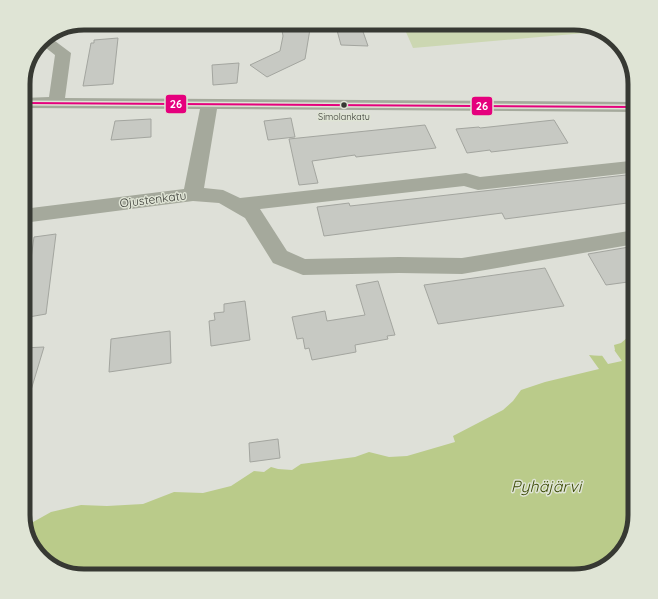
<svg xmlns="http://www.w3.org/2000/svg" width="658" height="599" viewBox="0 0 658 599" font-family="Quicksand,sans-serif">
<rect width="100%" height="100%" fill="#dee0d8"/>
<!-- green -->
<g fill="#ccd7b2">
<polygon points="84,23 142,23 76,29 72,27"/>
<polygon points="402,23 578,23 597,32 413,48"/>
</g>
<!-- water -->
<path fill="#bacb8a" d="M 635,331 L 635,515 L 617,558 L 578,576 L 84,576 L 41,558 L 26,526 L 51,512 L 81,505 L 107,506 L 143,504 L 174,492 L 203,493 L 231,486 L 254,471 L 264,472 L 271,467 L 278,469 L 292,470 L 301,464 L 355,457 L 369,452 L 389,457 L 407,456 L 455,442 L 453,436 L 503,410 L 513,401 L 521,390 L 545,382 L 599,369 L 589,355 C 599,356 607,357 615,350 L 614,345 L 621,343 Z"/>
<!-- pier -->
<polygon fill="#dee0d8" points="612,347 622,361 608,364 601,354 609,352 612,349"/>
<!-- building -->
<g fill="#c7c9c3" stroke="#a3a59f">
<polygon points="283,23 311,23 305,59 267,77 250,65 280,51 283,36 281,24"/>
<polygon points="335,23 360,23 368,46 341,45"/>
<polygon points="118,38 113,84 83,86 91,43 94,43 94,40"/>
<polygon points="239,63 237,83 213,85 212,65"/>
<polygon points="291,118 295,137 268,140 264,121"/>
<polygon points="151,119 151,137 111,140 115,121"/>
<polygon points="554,120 568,143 491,152 490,150 467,153 456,129 479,127 480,128"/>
<polygon points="425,125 436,148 356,157 355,155 312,161 318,183 299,185 289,139"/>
<polygon points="635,174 635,202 505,219 502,213 324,236 317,207 349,203 350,206"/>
<polygon points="56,234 46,314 23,318 34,237"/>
<polygon points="635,246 635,281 606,285 588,254"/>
<polygon points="545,268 564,306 438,324 424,285"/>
<polygon points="378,281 395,335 387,336 388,339 355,345 356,352 312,360 309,348 305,349 303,338 297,339 292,317 325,311 327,321 365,315 356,285"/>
<polygon points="245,301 250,340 211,346 209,321 215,320 214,313 224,312 224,304"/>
<polygon points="170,331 171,363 109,372 111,339"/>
<polygon points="44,347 28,400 23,399 23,348"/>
<polygon points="278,439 280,458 250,462 249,443"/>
</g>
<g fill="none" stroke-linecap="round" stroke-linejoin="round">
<!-- minor -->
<polygon fill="#a5a99c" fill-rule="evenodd" points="43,39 55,41 71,53 65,98 635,102 635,112 217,109 204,188 223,190 240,198 466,173 480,177 630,161 635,162 635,172 630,173 478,190 464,186 260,209 287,251 305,259 399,257 462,258 635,230 635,244 462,274 399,273 303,275 273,263 245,218 219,203 193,201 23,223 23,209 184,189 200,109 23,108 23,98 49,97 55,55 46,48 39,47"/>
<!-- bus-1 casing -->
<g stroke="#dfe4d5" stroke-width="3">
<polygon id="bus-1" points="23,102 635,106 635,108 23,104"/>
</g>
<!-- bus-1 -->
<use href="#bus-1" fill="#e5007d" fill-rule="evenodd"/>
</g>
<!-- markers -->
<circle fill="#373933" stroke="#dfe4d5" stroke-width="1.5" cx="344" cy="105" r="3.5"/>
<g text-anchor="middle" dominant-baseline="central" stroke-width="3" stroke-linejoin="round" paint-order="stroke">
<!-- far-bus labels -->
<g font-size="9" fill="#373933" stroke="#dfe4d5">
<text x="344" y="116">Simolankatu</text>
</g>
<!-- street labels -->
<g font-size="12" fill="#373933" stroke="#dfe4d5">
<text transform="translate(153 199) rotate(-7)">Ojustenkatu</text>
</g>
<!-- near-water labels -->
<g font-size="16" font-style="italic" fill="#3c4b06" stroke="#dfe4d5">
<text x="546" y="486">Pyhäjärvi</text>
</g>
</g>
<!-- crop -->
<path d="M0 0H658V599H0ZM84 30H574A54 54 0 0 1 628 84V515A54 54 0 0 1 574 569H84A54 54 0 0 1 30 515V84A54 54 0 0 1 84 30Z" fill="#dfe4d5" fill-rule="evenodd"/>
<path fill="none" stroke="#373933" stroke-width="5" d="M84 30H574A54 54 0 0 1 628 84V515A54 54 0 0 1 574 569H84A54 54 0 0 1 30 515V84A54 54 0 0 1 84 30Z"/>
<g stroke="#dfe4d5" stroke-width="1.5">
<rect x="165" y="94" width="22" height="20" rx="4" fill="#e5007d"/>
<rect x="471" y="96" width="22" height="20" rx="4" fill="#e5007d"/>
</g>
<g font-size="11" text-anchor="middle" font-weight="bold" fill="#fff">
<text x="176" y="108">26</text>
<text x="482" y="110">26</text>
</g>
</svg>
